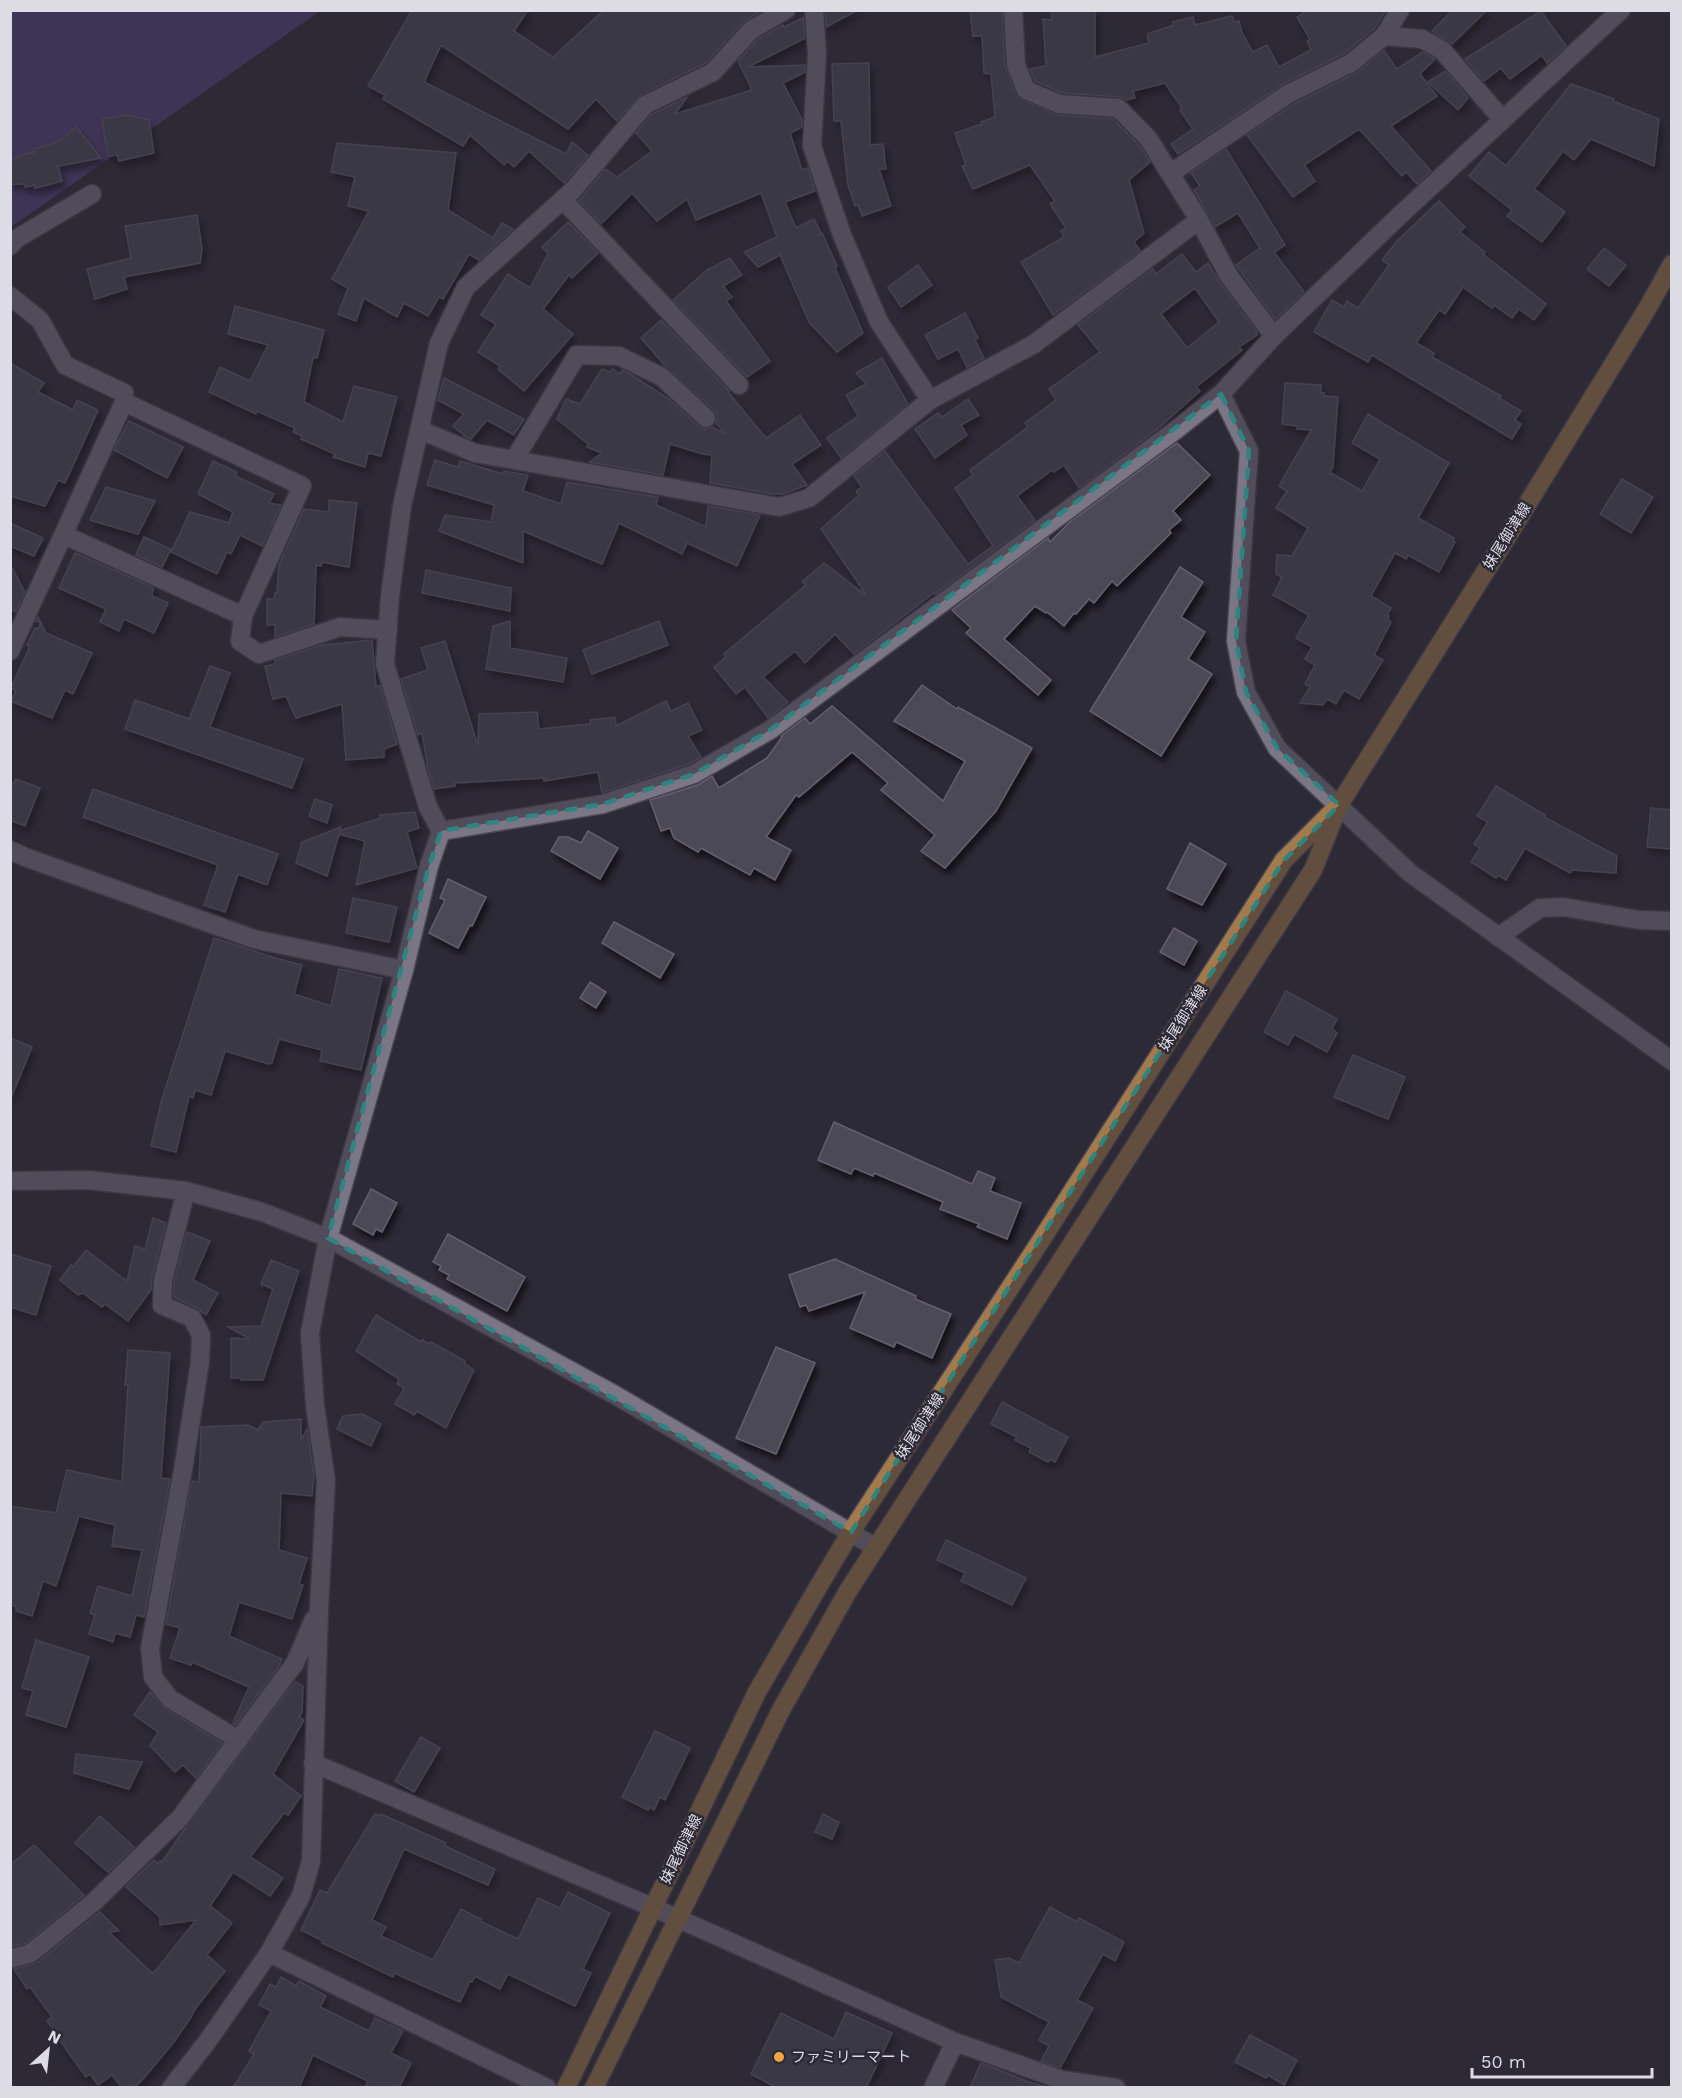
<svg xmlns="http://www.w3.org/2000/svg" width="1682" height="2098" viewBox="0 0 1682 2098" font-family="'Work Sans','Noto Sans JP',sans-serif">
<defs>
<filter id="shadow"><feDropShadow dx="3.5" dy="6" stdDeviation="3" flood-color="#0009"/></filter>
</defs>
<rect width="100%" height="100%" fill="#2d2a37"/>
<!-- green -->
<polygon fill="#53407a" points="11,11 320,11 11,227"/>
<!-- building -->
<g fill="#4c4857" stroke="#635f6e" stroke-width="1.5" fill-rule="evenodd" filter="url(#shadow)">
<polygon points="412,10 528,10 514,31 553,57 604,10 762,10 743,22 706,63 640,95 617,121 596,99 568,129 441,45 424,82 566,154 572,142 588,155 564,183 529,151 514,167 507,161 504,165 470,135 463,146 383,99 385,95 368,86"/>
<polygon points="825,10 858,10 826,27"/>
<polygon points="970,10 1002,10 1005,66 1018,98 1058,115 1113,119 1139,145 1150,162 1129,180 1144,233 1134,242 1140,251 1053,315 1021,262 1064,237 1061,231 1066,228 1050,204 1055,201 1030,165 973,189 962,166 966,165 955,133 982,124 981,122 995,117 991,74 984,73 982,36 973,36"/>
<polygon points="1051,10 1095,10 1095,57 1149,43 1147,34 1174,25 1173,22 1193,17 1195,25 1232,16 1234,22 1239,21 1242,33 1253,52 1267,45 1279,67 1311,50 1307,41 1310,39 1297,17 1308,10 1386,10 1375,28 1345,53 1282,85 1178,154 1171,144 1193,129 1180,110 1182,108 1165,83 1133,91 1135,98 1126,100 1119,97 1062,93 1035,81 1030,69 1046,66 1043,19 1052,20"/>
<polygon points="1453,10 1487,10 1452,44 1432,31"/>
<polygon points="1541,11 1566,46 1547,63 1542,55 1510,79 1501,68 1484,81 1465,59"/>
<polygon points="803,18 805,38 748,67 805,65 805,72 783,83 802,120 802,127 790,133 802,170 808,168 815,191 785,202 796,228 814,219 821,233 818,235 822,233 837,266 835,268 863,333 837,352 809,322 780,255 758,267 744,252 777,237 761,193 696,220 687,199 657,221 632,193 601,224 579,201 605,169 617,177 652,151 636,133 652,114 687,97 675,114 752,90 738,61 758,39 783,25 784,27"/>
<polygon points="1384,51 1397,69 1423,52 1435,59 1420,74 1437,96 1391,126 1431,171 1417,184 1406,172 1402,176 1359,129 1304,165 1315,181 1293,197 1247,135 1294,104 1356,73"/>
<polygon points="869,63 870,145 883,144 886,169 879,169 891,206 862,216 858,205 855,206 848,185 841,121 834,121 832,64"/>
<polygon points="1446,71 1468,98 1458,110 1428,82"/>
<polygon points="1571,84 1614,99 1613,101 1659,119 1654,166 1591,139 1574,160 1563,151 1534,189 1565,212 1542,242 1507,216 1512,210 1469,176 1489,152 1506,166"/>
<polygon points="127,115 149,120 154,153 119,161 117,155 108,156 102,119"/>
<polygon points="76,127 101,158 58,166 62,181 35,188 35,185 25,187 25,184 10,184 10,161 19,158 18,156 35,152 34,149 58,142"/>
<polygon points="337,143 456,153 448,210 493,238 502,223 513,229 479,260 469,254 443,299 439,297 428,316 404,303 397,317 364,298 356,321 338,314 348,288 332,279 369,211 348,206 355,177 331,172"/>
<polygon points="1226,149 1285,245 1274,252 1304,292 1275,319 1236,265 1260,248 1238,213 1215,227 1194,190 1200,186 1191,173"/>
<polygon points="1439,201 1465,227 1460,232 1485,252 1483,254 1546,304 1534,320 1519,309 1512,318 1494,305 1492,308 1463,287 1445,314 1439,310 1416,343 1434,353 1432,357 1501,396 1499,398 1521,411 1515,420 1521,424 1512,439 1372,355 1368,362 1314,332 1332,300 1344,307 1347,301 1358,308 1389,265 1382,260 1397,241"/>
<polygon points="197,215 202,249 200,263 124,277 127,289 95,299 87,269 131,258 125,226"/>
<polygon points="568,222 598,253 572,278 569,275 543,309 573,334 524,391 498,369 500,366 478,352 496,324 481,315 508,274 530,288 548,254 542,247"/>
<polygon points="1604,248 1626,265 1609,286 1587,269"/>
<path d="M 1182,254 L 1196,272 L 1208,263 L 1220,283 L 1257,332 L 1257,335 L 1239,347 L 1242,350 L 1196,387 L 1200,391 L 1160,427 L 1079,488 L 1064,465 L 1054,472 L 1052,470 L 1017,496 L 1035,520 L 935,594 L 934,593 L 854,654 L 835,634 L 805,663 L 795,651 L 763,677 L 788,702 L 768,718 L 745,687 L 736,694 L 714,667 L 726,657 L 724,654 L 806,585 L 802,582 L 824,563 L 867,596 L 821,529 L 859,495 L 856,491 L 862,487 L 854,476 L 885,451 L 968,564 L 993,546 L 955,488 L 973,475 L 970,470 L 1028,427 L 1025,423 L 1056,400 L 1049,389 L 1100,352 L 1078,325 L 1153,269 L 1156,274 ZM 1195,288 L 1219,322 L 1187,348 L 1161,314 Z"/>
<polygon points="730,258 742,275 723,286 732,297 726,301 770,361 747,377 673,300 707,270"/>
<polygon points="918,265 932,285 901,307 888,287"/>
<polygon points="235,306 324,330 317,358 313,357 304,402 343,422 354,386 397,397 381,456 368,453 365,467 333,457 335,454 301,439 302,436 293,432 295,428 257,411 256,414 209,392 220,367 250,381 268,345 228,334"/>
<polygon points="965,313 978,338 975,340 984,358 967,367 958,349 938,359 925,335"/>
<polygon points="661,320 729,391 728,392 766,438 800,415 821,445 792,464 807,485 783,494 772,494 710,483 712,455 703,454 670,444 663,475 590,462 602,453 587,447 588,444 557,419 566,399 580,404 602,369 610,372 613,369 620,374 622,370 630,374 669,399 699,427 704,429 712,427 726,434 716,423 717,415 714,410 666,367 641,338"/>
<polygon points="882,358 908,404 841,458 827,438 858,416 846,395 866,384 856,373"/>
<polygon points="10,363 44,383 38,392 73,410 77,400 98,410 65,483 58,480 45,506 10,496"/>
<polygon points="444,378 524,419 514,435 487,420 471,439 466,437 453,426 464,414 438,400"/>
<polygon points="1285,383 1321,385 1321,393 1324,393 1324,396 1338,397 1333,467 1330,472 1332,475 1333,474 1362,491 1380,459 1352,443 1368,414 1449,463 1418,518 1454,538 1453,540 1455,542 1439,572 1408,555 1406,559 1395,553 1371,596 1391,608 1387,615 1389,616 1388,620 1391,622 1374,655 1383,660 1359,699 1344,690 1336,704 1327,699 1323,705 1300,703 1310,687 1305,684 1315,665 1305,659 1312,647 1296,638 1309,615 1273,595 1282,577 1276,574 1277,555 1292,556 1308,528 1276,508 1287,491 1279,486 1311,430 1297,429 1297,426 1282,424"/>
<polygon points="968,399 979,415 961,425 967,435 935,458 915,429 938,413 942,417"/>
<polygon points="129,421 183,447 167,478 114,450"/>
<polygon points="1177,443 1210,475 1173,511 1181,520 1169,530 1171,533 1117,586 1112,581 1094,603 1089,599 1076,614 1074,613 1064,626 1047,612 1046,613 1035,606 1004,639 1051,680 1038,695 966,633 971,628 952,610 1048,538 1050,542 1070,522"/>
<polygon points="435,460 458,467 460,461 503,474 504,471 528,475 523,491 561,504 567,482 658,497 656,505 706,527 708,506 760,515 737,566 687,543 682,554 619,523 602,564 523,531 523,563 439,531 445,515 491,522 494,505 427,485"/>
<polygon points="213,461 237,472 235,476 274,494 269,503 281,505 262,546 240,535 231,554 227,552 217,574 171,552 190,512 229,523 233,512 198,494"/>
<polygon points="1622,479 1653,497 1631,533 1600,514"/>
<polygon points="106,487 155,501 138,534 90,520"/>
<polygon points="329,500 357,503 349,567 322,562 321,566 316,565 314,624 275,637 275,625 267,625 267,599 274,599 275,593 277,593 279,565 304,509 329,512"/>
<polygon points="10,523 43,538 34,556 10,546"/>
<polygon points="144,537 171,549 162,567 136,555"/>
<polygon points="75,553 153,587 152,596 168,603 154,633 124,619 119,631 100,622 106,609 59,588"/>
<polygon points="10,564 25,592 16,612 10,609"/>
<polygon points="1180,567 1203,582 1181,617 1205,632 1188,659 1212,674 1161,756 1090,711"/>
<polygon points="426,570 511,588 510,611 422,593"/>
<polygon points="38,617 46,633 92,653 73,694 65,690 52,718 11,701 16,691 11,688 30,646 27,645 35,628 38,629 41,623 36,621"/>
<polygon points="510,621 510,648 567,658 563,682 486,669 493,626"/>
<polygon points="659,621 668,645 592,674 583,650"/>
<polygon points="372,640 376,687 380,685 397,744 384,749 384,757 346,760 342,704 296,718 286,696 273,699 265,666 275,664 275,660 322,645"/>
<polygon points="445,641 478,746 479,714 537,712 539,729 590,724 590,720 615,717 616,726 666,701 671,711 688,703 702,730 688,736 701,757 689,764 602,793 598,772 544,781 544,778 455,783 455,786 434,789 428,768 422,733 418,735 401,679 428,670 421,648"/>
<polygon points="210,666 230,673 210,727 303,759 292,788 125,729 135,700 189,719"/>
<polygon points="922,685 957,709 958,707 1032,748 996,811 945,868 921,851 935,835 881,790 888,783 852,752 799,797 796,795 766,837 791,850 775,880 754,868 750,875 701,848 698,852 674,838 670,828 661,831 650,800 698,785 712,776 719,788 767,758 782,737 781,736 805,718 810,724 832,706 943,801 965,761 894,721"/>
<polygon points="16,779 40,788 25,826 10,820 10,789"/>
<polygon points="1496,786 1545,815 1544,817 1617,856 1616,873 1572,870 1570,873 1525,848 1506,880 1498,875 1496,878 1471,862 1480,848 1474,844 1488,822 1477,816"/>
<polygon points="93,789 278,854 267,885 238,874 225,912 204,905 218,865 83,817"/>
<polygon points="315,799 332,805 327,823 309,816"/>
<polygon points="1651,808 1671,810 1671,849 1647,847"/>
<polygon points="415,812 419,828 407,832 417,868 356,885 365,841 339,834 327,876 296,863 302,842 341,827 339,831 381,818 380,815"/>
<polygon points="588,831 618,848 600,879 551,851 559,837 568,837 581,843"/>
<polygon points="1190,843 1226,864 1202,905 1167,889"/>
<polygon points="448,879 486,897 472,926 470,925 458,948 429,933 445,900 440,898"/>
<polygon points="353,898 397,907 389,942 346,933"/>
<polygon points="614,922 674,954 660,978 602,943"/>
<polygon points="1174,928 1197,941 1184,965 1160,952"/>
<polygon points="214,938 275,958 302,965 294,994 331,1006 339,969 382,978 361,1070 320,1061 322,1050 279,1039 272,1063 269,1064 225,1051 211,1095 195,1090 193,1098 189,1096 176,1152 151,1146 161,1102"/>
<polygon points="590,982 606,992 596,1008 580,998"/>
<polygon points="1286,991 1337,1019 1332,1029 1337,1033 1327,1052 1294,1034 1288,1045 1264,1032"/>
<polygon points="10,1038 32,1047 11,1098 10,1098"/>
<polygon points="1353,1055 1405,1077 1388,1119 1334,1097"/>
<polygon points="834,1122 972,1184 978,1171 995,1178 990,1191 1021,1203 1007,1239 977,1227 979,1224 940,1209 943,1202 874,1173 873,1176 854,1168 851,1174 818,1160"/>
<polygon points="371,1189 397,1203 382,1232 376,1229 373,1235 353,1224"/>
<polygon points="153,1218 166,1223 152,1277 151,1290 128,1321 105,1304 102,1307 83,1293 78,1295 60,1280 71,1265 73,1267 86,1250 127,1281 135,1246 145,1249"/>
<polygon points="187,1232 210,1241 193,1280 218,1293 206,1315 196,1308 174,1297 174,1282"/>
<polygon points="448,1234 525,1277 507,1311 447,1279 449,1275 439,1270 441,1266 433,1262"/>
<polygon points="10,1254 51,1266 36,1315 10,1307"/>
<polygon points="835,1259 916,1296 915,1299 951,1314 932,1358 896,1342 894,1347 850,1328 865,1292 809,1311 806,1305 800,1307 789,1275"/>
<polygon points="271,1260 299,1271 263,1380 241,1380 241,1378 231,1378 231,1338 250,1339 228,1327 261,1326 273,1289 261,1284"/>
<polygon points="376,1315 421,1342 422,1340 430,1344 431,1342 465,1361 465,1364 474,1370 446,1428 417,1411 414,1415 395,1404 404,1388 397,1384 399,1379 356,1351"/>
<polygon points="776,1347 815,1363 776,1454 736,1438"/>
<polygon points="128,1350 170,1353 161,1478 170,1479 144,1617 136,1615 130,1637 115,1633 113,1642 89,1634 95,1615 90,1613 98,1586 132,1596 142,1550 112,1546 115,1525 79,1516 56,1586 43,1581 32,1616 16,1611 16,1606 10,1605 10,1506 56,1513 67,1470 122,1482 128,1385 125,1385"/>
<polygon points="1002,1402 1068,1437 1055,1462 1050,1459 1048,1462 1029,1452 1031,1448 1015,1440 1017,1437 991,1424"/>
<polygon points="362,1414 381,1424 371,1446 337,1429 343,1416"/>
<polygon points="301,1419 301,1440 307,1429 314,1476 312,1496 281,1493 279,1550 307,1558 299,1584 303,1585 292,1619 239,1602 229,1636 282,1659 278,1667 235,1725 233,1723 249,1687 192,1662 191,1665 170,1658 180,1628 166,1624 192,1481 199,1482 201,1427 248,1425 258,1430 263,1422"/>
<polygon points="946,1540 1026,1578 1012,1605 961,1581 965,1573 937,1560"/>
<polygon points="36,1640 89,1657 66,1727 26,1715 33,1691 22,1688"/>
<polygon points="295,1682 303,1686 302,1713 299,1717 304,1720 273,1774 301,1796 288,1815 284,1813 250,1857 283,1878 270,1896 233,1872 210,1906 232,1923 207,1955 225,1971 195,2009 190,2019 173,2043 144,2078 134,2088 122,2088 112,2075 98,2085 90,2074 86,2077 68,2052 47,2021 52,2017 30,1987 27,1989 14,1969 38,1962 100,1912 119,1931 109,1932 152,1973 157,1969 196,1920 160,1925 160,1917 126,1887 154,1860 158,1864 160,1861 162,1862 183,1831"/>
<polygon points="150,1692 164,1708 222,1743 196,1778 183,1765 175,1772 150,1746 158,1732 134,1715"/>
<polygon points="655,1731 690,1748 665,1800 660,1797 654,1810 650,1807 648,1810 622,1797"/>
<polygon points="421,1737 440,1748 414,1792 395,1781"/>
<polygon points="76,1754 142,1762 129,1789 74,1773"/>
<polygon points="375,1814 380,1816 381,1814 446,1843 445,1846 495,1869 488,1885 404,1849 372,1920 386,1927 381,1936 433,1960 461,1909 481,1919 480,1921 518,1939 538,1898 560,1908 568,1892 610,1913 583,1969 591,1973 575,2006 508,1974 500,1989 475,1976 472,1982 470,1981 460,2002 394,1973 393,1977 322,1943 323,1941 301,1930 320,1890 327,1893"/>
<polygon points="823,1814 839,1822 832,1839 815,1832"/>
<polygon points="100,1816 134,1847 108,1872 75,1843"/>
<polygon points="34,1845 84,1895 26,1943 10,1947 10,1865"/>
<polygon points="1050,1907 1077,1922 1079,1918 1124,1942 1115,1961 1103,1954 1077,2000 1093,2008 1060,2068 1041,2061 1049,2046 1039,2040 1049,2022 1001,1997 995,1960 1009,1958 1019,1963"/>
<polygon points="281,1977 296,1986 299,1981 326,1996 320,2007 369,2031 375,2018 403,2031 391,2053 411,2063 399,2088 365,2088 368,2081 313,2055 299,2088 233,2088 254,2054 249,2051 271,2011 259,2005 270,1984 276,1987"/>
<polygon points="846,2012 892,2033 866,2088 777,2088 751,2074 781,2013 834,2039"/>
<polygon points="1250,2035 1297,2060 1284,2085 1268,2075 1266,2078 1235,2062"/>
<polygon points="981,2063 1029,2082 1050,2088 970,2088"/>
</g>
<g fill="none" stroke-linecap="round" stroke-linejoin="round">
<!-- minor casing -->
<g stroke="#4a4751" stroke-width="21">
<g id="minor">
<polyline points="814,10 817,54 812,146 842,235 879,322 930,400"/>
<polyline points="1013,10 1016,65 1026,90 1059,104 1118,108 1148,138 1199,220 1229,276 1274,336"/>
<polyline points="1384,36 1400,10"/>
<polyline points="1171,173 1288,94 1351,63 1384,36 1422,39 1442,50 1503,120"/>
<polyline points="563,200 739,385"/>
<polyline points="10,246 16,239 92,194"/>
<polyline points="10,296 40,320 65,365 124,393 124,402"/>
<polyline points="420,430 475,453 779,507 809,498 930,400 1034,344 1199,220"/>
<polyline points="514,460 577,355 619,356 662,377 706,418"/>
<polyline points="64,535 243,616 240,641 259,654 340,627 388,630"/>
<polyline points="10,651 124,402 302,486 243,616"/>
<polyline points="441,831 603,804 694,774 770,730 1177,429 1221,394 1274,336 1398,217 1621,10"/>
<polyline points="10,850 25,857 254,939 404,970"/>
<polyline points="1498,937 1540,908 1563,907 1639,920 1672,921"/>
<polyline points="186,1191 163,1280 162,1305 192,1318 201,1335 200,1362 183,1470 150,1648 153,1677 170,1699 239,1740"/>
<polyline points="313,1763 652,1907 955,2042 1062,2080 1116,2088"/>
<polyline points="269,1953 547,2088"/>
<polyline points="10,1959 31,1953 95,1901 180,1818 295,1663 314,1619"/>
<polyline points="171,2088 207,2042 269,1953 301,1896 311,1861 319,1609 326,1480 315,1406 310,1333 328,1238 404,970 429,866 441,831 428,807 385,664 390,596 402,506 439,343 466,287 573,190 645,105 713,72 751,30 786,10"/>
<polyline points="933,2088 955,2042"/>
</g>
</g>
<!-- tertiary casing -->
<g stroke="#4a4751" stroke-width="21">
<g id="tertiary">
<polyline points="1221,394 1249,451 1236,641 1246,692 1277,748 1410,873 1672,1061"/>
<polyline points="10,1181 88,1180 186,1191 262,1212 328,1238 615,1395 875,1547"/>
</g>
</g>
<!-- primary casing -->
<g stroke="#4a4751" stroke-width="21">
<g id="primary">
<polyline points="566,2088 757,1692 824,1577 851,1532 1040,1242 1284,860 1333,811"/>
<polyline points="594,2088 781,1710 848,1591 1313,870 1339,805 1512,529 1647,309 1672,264"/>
</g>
</g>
<!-- minor -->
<use href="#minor" stroke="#7a7685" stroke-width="18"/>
<!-- tertiary -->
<use href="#tertiary" stroke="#7a7685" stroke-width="18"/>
<!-- primary -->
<use href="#primary" stroke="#a37a4b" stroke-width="18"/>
</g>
<!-- marked area -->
<path d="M0 0H1682V2098H0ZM 1221,394 L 1249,451 L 1236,641 L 1246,692 L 1277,748 L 1339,805 L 1284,860 L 851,1532 L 328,1238 L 429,866 L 441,831 L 603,804 L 694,774 L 770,730 Z" fill="#2d2a37" fill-opacity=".55" fill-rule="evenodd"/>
<path fill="none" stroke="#2e8580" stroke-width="4.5" stroke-dasharray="12 8" stroke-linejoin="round" d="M 1221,394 L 1249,451 L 1236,641 L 1246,692 L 1277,748 L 1339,805 L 1284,860 L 851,1532 L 328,1238 L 429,866 L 441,831 L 603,804 L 694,774 L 770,730 Z"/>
<!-- markers -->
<circle fill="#f3a442" stroke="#2d2a37" stroke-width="2" cx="779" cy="2057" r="6"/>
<g text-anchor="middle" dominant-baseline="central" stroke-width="5" stroke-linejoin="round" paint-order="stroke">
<!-- street labels -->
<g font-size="15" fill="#dddbe4" stroke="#2d2a37">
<text transform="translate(1507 536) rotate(-58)">妹尾御津線</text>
<text transform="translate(1183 1018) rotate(-57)">妹尾御津線</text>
<text transform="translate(920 1426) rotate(-57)">妹尾御津線</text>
<text transform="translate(681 1849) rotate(-64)">妹尾御津線</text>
</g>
<!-- poi labels -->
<g font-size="15" fill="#dddbe4" stroke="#2d2a37" text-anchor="start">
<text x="791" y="2057">ファミリーマート</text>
</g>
</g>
<!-- border -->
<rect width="1682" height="2098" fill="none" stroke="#dddbe4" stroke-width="24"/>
<!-- north arrow -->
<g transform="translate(48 2050) rotate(27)" stroke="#2d2a37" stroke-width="4.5" paint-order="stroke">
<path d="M0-4.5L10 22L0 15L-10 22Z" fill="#dddbe4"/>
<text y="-9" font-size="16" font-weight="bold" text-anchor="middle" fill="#dddbe4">N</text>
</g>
<!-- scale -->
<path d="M1472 2068v9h180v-9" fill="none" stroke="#dddbe4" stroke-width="3"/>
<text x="1481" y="2068" font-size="18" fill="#dddbe4" stroke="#2d2a37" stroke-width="4.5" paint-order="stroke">50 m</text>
</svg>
